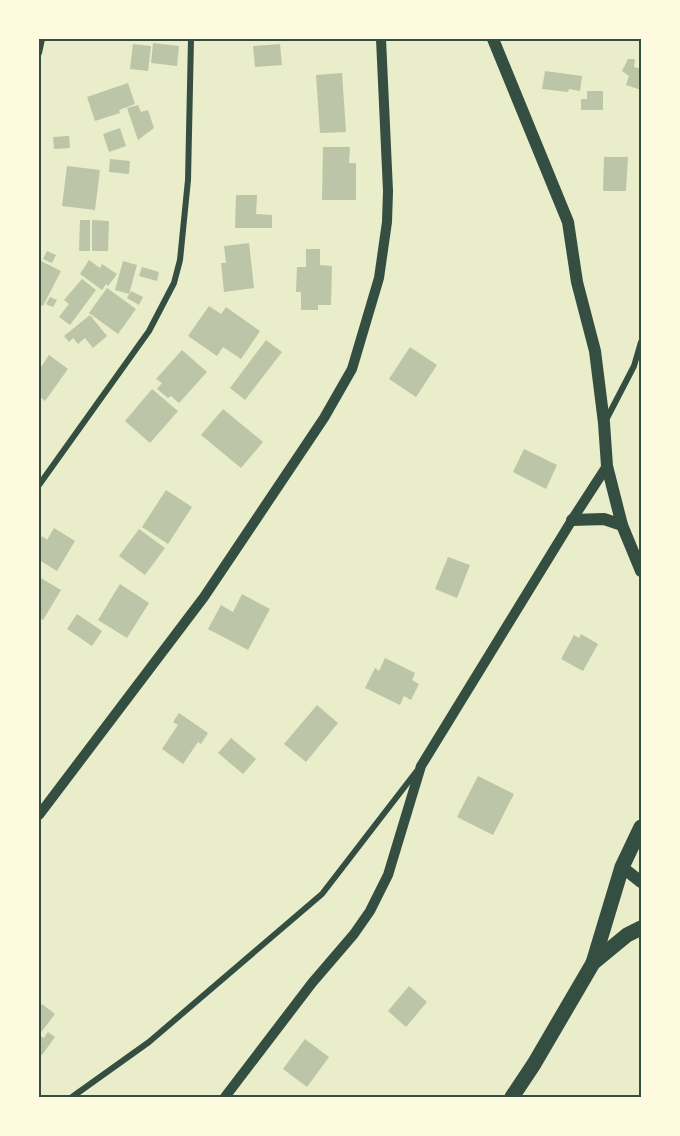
<svg xmlns="http://www.w3.org/2000/svg" width="680" height="1136" viewBox="0 0 680 1136" font-family="Literata,serif">
<rect width="100%" height="100%" fill="#e9edc9"/>
<!-- building -->
<g fill="#bcc5a7">
<polygon points="153,43 179,46 177,66 151,63"/>
<polygon points="133,44 151,46 148,71 130,69"/>
<polygon points="280,44 282,65 255,67 253,46"/>
<polygon points="628,59 635,59 634,67 641,69 641,90 626,85 629,76 622,71"/>
<polygon points="545,71 582,76 580,91 569,89 568,92 542,89"/>
<polygon points="342,73 346,132 320,133 316,75"/>
<polygon points="128,83 135,104 119,110 120,113 95,121 87,97"/>
<polygon points="587,91 603,91 603,110 581,110 581,99 587,99"/>
<polygon points="138,105 141,112 148,110 154,128 138,140 127,108"/>
<polygon points="120,128 126,146 109,152 103,134"/>
<polygon points="69,136 70,148 54,149 53,137"/>
<polygon points="323,147 350,147 349,163 356,163 356,200 322,200"/>
<polygon points="604,157 628,157 626,191 603,191"/>
<polygon points="110,159 130,161 129,174 109,172"/>
<polygon points="67,166 100,170 95,210 62,206"/>
<polygon points="236,195 257,195 256,214 272,215 272,228 235,228"/>
<polygon points="80,220 90,220 90,251 79,251"/>
<polygon points="92,220 109,221 108,251 92,251"/>
<polygon points="249,243 254,288 224,292 221,263 226,263 224,246"/>
<polygon points="306,249 320,249 320,265 332,266 331,305 318,305 318,310 301,310 301,292 296,292 297,267 306,267"/>
<polygon points="47,251 56,255 52,263 43,259"/>
<polygon points="39,260 61,271 43,306 39,304"/>
<polygon points="89,260 100,268 102,264 117,274 108,286 106,284 102,290 80,274"/>
<polygon points="123,261 137,265 129,294 115,290"/>
<polygon points="142,267 159,272 157,281 139,276"/>
<polygon points="82,279 96,290 70,325 59,317 69,304 64,300"/>
<polygon points="107,288 136,309 118,334 89,313"/>
<polygon points="131,291 143,297 139,305 127,298"/>
<polygon points="50,297 57,300 53,307 46,304"/>
<polygon points="209,306 221,314 226,307 260,331 241,359 223,347 217,356 188,336"/>
<polygon points="90,315 107,336 93,348 85,338 78,344 73,338 69,342 64,336"/>
<polygon points="266,340 282,352 245,400 230,388"/>
<polygon points="410,347 437,365 416,397 389,379"/>
<polygon points="182,350 207,372 179,403 171,396 168,398 157,389 162,383 156,379"/>
<polygon points="49,355 68,369 45,401 39,396 39,370"/>
<polygon points="152,389 178,411 150,443 125,421"/>
<polygon points="223,409 263,442 241,468 201,435"/>
<polygon points="524,449 557,465 546,489 513,472"/>
<polygon points="166,490 192,507 168,544 142,527"/>
<polygon points="54,528 75,541 57,571 39,560 39,542 42,536 47,540"/>
<polygon points="139,529 165,548 145,575 119,556"/>
<polygon points="448,557 470,565 457,598 435,589"/>
<polygon points="39,577 61,590 43,620 39,618"/>
<polygon points="120,584 149,603 127,638 98,620"/>
<polygon points="242,594 270,609 248,650 208,629 221,605 233,612"/>
<polygon points="77,614 102,631 92,646 67,629"/>
<polygon points="581,634 598,644 583,671 561,659 574,635 579,638"/>
<polygon points="385,658 415,673 412,680 419,684 411,700 404,696 400,705 365,688 375,668 379,671"/>
<polygon points="317,705 338,723 306,762 284,744"/>
<polygon points="179,713 208,733 201,744 198,742 183,764 162,749 178,725 173,722"/>
<polygon points="231,738 256,759 243,774 218,753"/>
<polygon points="478,776 514,794 493,835 457,817"/>
<polygon points="409,986 427,1002 406,1027 388,1011"/>
<polygon points="42,1004 55,1014 39,1035 44,1038 48,1032 55,1037 42,1055 39,1052 39,1008"/>
<polygon points="305,1039 329,1057 307,1087 283,1069"/>
</g>
<g fill="none" stroke-linecap="round" stroke-linejoin="round">
<!-- minor -->
<g stroke="#344e41" stroke-width="6">
<polyline points="39,53 42,39"/>
<polyline points="606,420 634,366 641,342"/>
<polyline points="39,485 149,331 174,283 180,260 188,180 191,39"/>
<polyline points="72,1097 149,1042 322,894 416,772"/>
</g>
<!-- tertiary -->
<g stroke="#344e41" stroke-width="10">
<polyline points="39,815 204,597 324,418 352,369 379,278 387,222 388,191 381,39"/>
<polyline points="225,1097 312,983 354,934 370,911 388,875 421,766 572,520 607,466"/>
</g>
<!-- secondary -->
<g stroke="#344e41" stroke-width="12">
<polyline points="493,39 568,222 577,282 595,351 604,423 607,466 622,525 641,571"/>
<polyline points="572,520 604,519 622,525"/>
<polyline points="622,867 641,882"/>
</g>
<!-- primary -->
<g stroke="#344e41" stroke-width="15">
<polyline points="593,963 627,935 641,928"/>
<polyline points="512,1097 534,1064 593,963 622,867 641,827"/>
</g>
</g>
<!-- border -->
<rect width="680" height="1136" fill="none" stroke="#fefae0" stroke-width="81"/>
<rect x="40" y="40" width="600" height="1056" fill="none" stroke="#344e41" stroke-width="2"/>
</svg>
